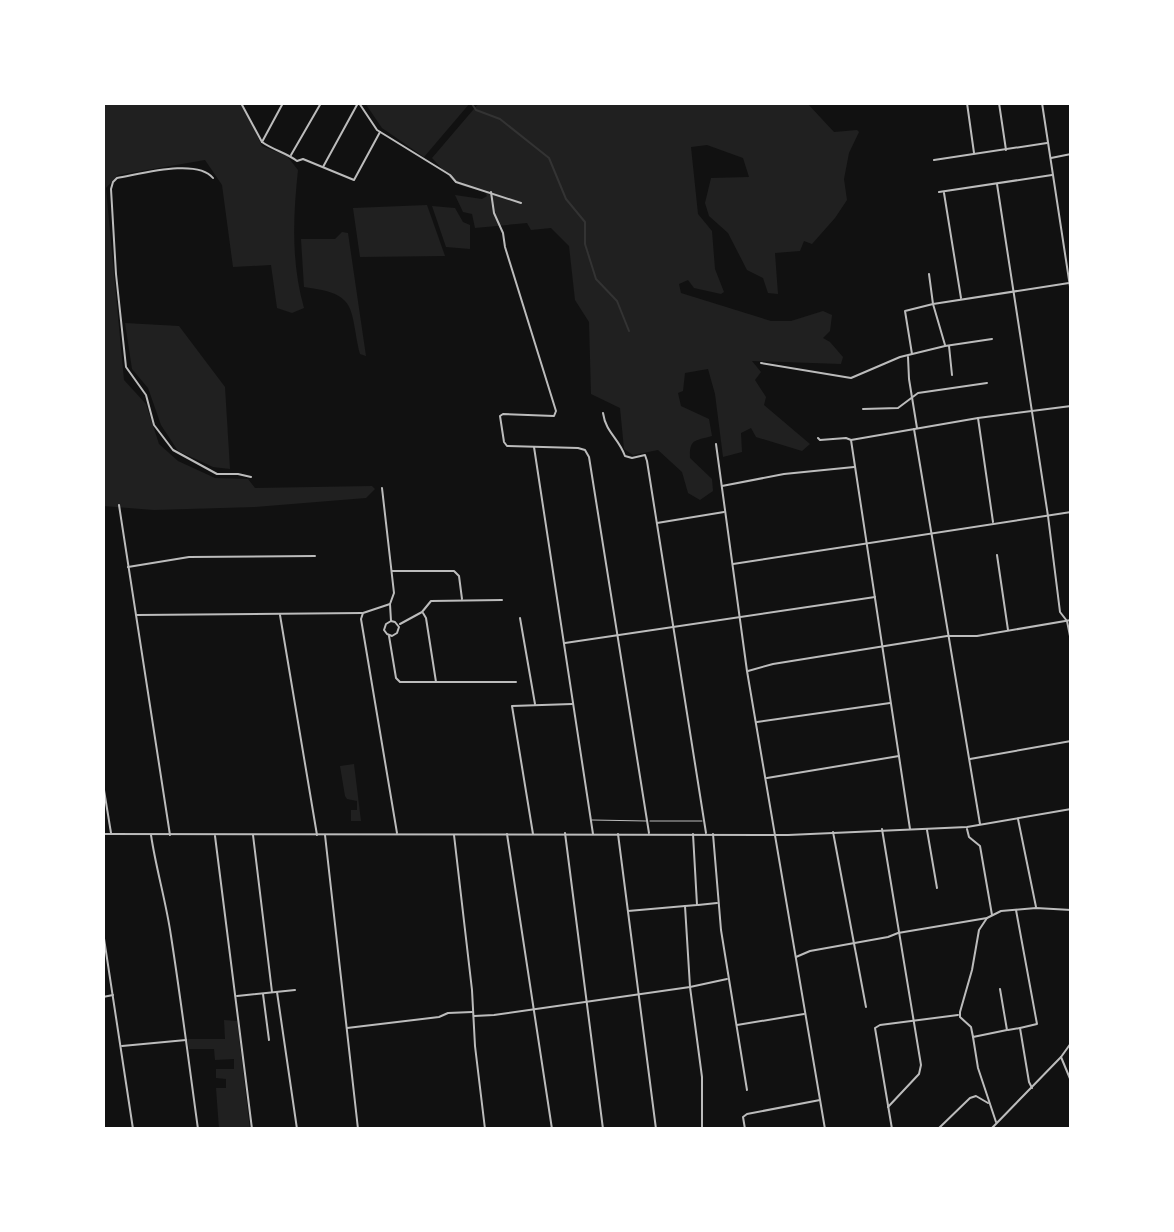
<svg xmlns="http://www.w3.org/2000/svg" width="1174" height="1232" viewBox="0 0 1174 1232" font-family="Bitter,serif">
<rect width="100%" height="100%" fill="#111"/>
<!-- green -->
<g fill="#202020">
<path d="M 103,103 L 242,103 L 262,146 L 287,156 L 298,170 C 293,217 291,262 304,308 L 292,313 L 277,308 L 271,265 L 233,267 L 222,185 L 205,160 L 118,175 L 106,188 L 124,380 L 146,404 L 159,444 L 178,461 L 215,478 L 248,479 L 255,488 L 372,486 L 375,489 L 366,498 L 255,507 L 154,510 L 103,506 Z"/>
<polygon points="365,103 470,103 424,157 382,128"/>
<path d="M 479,103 L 807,103 L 834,132 L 857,130 L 859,132 L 849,153 L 844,179 L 847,200 L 835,218 L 812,244 L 804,241 L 800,251 L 775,253 L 778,294 L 768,293 L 763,278 L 747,270 L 728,233 L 709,216 L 705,203 L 711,178 L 749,177 L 743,158 L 707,145 L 691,147 L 698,214 L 712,231 L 715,269 L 724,292 L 721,294 L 694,288 L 688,280 L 679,284 L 681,293 L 771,321 L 791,321 L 823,311 L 832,315 L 830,331 L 823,338 L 830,342 L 843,357 L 841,364 L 752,361 L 761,372 L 755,380 L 766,397 L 764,405 L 810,444 L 802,451 L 756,437 L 751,428 L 741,433 L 742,452 L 723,457 L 715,394 L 708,369 L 685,373 L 683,391 L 678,393 L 681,406 L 709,419 L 712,436 C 696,441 689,438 690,458 L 712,479 L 713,491 L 700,500 L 688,493 L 682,472 L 658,450 L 633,455 L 624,449 L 620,408 L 591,394 L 589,322 L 575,300 L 569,246 L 551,228 L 531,230 L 527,223 L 475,228 L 472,214 L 463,212 L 455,195 L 482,199 L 487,196 L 484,190 C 454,188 452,179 432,158 Z"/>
<polygon points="427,205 445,256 360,257 353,208"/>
<polygon points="432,206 455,208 463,222 470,225 470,249 446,247"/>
<path d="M 342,232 L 348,233 L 366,356 L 360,354 C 349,307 359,294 304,287 L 301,239 L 335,239 Z"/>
<polygon points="125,323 179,326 225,387 230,469 213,467 178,451 161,425 148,388 132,369"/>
<polygon points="354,764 361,821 351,821 351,810 357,810 357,801 347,799 345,796 340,766"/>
<polygon points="224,1020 237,1021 250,1129 219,1129 216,1088 226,1088 226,1079 216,1078 216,1069 234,1069 234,1059 215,1060 214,1049 189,1049 187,1039 225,1039"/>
</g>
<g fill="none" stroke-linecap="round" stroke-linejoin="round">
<!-- stream -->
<polyline stroke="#333" stroke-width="2" points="472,104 476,110 500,119 549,158 566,199 585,222 585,244 596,279 617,301 629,331"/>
<!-- service -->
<g stroke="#bcbcbc" stroke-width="1">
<polyline points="592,820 646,821"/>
<polyline points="650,821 702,821"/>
</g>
<!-- minor -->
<g stroke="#bcbcbc" stroke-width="2">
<path d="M 241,103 L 262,142 C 273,150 287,153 297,161 L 303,159 L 354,180 L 380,132"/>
<polyline points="359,103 377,130 450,175 456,182 521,203"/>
<polyline points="967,103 974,153"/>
<polyline points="999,103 1006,150"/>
<polyline points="1042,103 1071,293"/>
<polyline points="262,142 283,103"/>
<polyline points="291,155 321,103"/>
<polyline points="1051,158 1071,154"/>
<polyline points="934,160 1047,143"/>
<polyline points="323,167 358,103"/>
<path d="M 213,178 C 197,158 141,174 117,178 L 113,182 L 111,189 L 116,274 L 126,367 L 146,395 L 154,425 L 173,450 L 217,474 L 238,474 L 251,477"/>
<polyline points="997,184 1048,516 1060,612 1067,621 1071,641"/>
<polyline points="491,192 494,213 503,233 505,247 556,411 554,416 503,414 500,416 504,442 507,446 578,448 585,450 589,457 649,833"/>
<polyline points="939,192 1052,175"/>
<polyline points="944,193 961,298"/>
<polyline points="945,345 933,304 1069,283"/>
<polyline points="949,346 952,375"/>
<polyline points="912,354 905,311 933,304 929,274"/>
<polyline points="908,357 909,379 917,428"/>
<polyline points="761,363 851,378 900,357 945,346 992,339"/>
<polyline points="863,409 898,408 918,393 987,383"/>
<path d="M 603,413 C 606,433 618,437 625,456 L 632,458 L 645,455 L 647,461 L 706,833"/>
<polyline points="978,418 993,522"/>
<polyline points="914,429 980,824"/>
<polyline points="818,438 820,440 846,438 851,440 978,418 1071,406"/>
<polyline points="851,440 910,829"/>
<polyline points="716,444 747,671 825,1129"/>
<polyline points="534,447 593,834"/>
<polyline points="722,486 784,474 854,467"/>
<polyline points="382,488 394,593 390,604 391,621 395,622 399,627 397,633 392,636 387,634 384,630 386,624 391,621"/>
<polyline points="119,505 170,835"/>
<polyline points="657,523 724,512"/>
<polyline points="997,555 1008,630"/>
<polyline points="733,564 1071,512"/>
<polyline points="128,567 189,557 315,556"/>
<polyline points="392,571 454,571 459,576 462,599"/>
<polyline points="390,604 363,613 361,619 397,833"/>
<polyline points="423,613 426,618 436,682"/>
<polyline points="137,615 362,613"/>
<polyline points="280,615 317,835"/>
<polyline points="520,618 535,704"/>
<polyline points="400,624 422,612 431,601 502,600"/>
<polyline points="389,636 396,678 400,682 516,682"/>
<polyline points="565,643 875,597"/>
<polyline points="748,671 773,664 947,636 977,636 1071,620"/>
<polyline points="757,722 890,703"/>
<polyline points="970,759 1071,741"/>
<polyline points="767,778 899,756"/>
<polyline points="103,784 111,833"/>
<polyline points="1018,819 1036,907"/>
<polyline points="882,829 921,1065 919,1074 888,1107"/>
<polyline points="967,829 969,837 980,846 992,915"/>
<polyline points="927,830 937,888"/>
<polyline points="833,832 866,1007"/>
<polyline points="565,833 603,1129"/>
<polyline points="507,834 552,1129"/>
<polyline points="533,834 512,706 572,704"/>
<polyline points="618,834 656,1129"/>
<polyline points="693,834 697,905 685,906 690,987 702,1077 702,1129"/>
<polyline points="713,834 721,930 747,1090"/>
<path d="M 151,835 C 156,869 166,901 171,936 C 181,1000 189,1064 198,1129"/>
<polyline points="253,835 272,992"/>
<polyline points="325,835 358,1129"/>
<polyline points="454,835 472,990 475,1046 485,1129"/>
<polyline points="215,836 252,1129"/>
<polyline points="698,905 717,903"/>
<polyline points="1016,910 1037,1024 1020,1028 1029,1082 1032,1088"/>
<polyline points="628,911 685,906"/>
<polyline points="987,918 979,930 972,970 960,1012 960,1017 971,1027 973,1037 1007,1030 1000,989"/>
<polyline points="103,932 133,1129"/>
<polyline points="796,957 810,951 888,937 898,933 987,918 1001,911 1036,908 1071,910"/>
<polyline points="277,992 297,1129"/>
<polyline points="263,994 269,1040"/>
<polyline points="237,996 295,990"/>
<polyline points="103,997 113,995"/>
<polyline points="474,1016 494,1015 690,987 727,979"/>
<polyline points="737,1025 804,1014"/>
<polyline points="347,1028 439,1017 448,1013 472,1012"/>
<polyline points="1008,1030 1020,1028"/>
<polyline points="973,1037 978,1068 996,1122"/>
<polyline points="122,1046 186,1040"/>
<polyline points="1061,1057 1071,1081"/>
<polyline points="745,1129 743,1117 747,1114 820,1100"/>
<polyline points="892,1129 875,1028 880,1025 958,1015"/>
<polyline points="938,1129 970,1098 976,1096 988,1103"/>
<polyline points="991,1129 1061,1057 1071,1043"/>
</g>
<!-- tertiary -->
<polyline stroke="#bcbcbc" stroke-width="2" points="103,834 788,835 967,827 1071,809"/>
</g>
<!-- border -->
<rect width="1174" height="1232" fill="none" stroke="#ffffff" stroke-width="210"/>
</svg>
